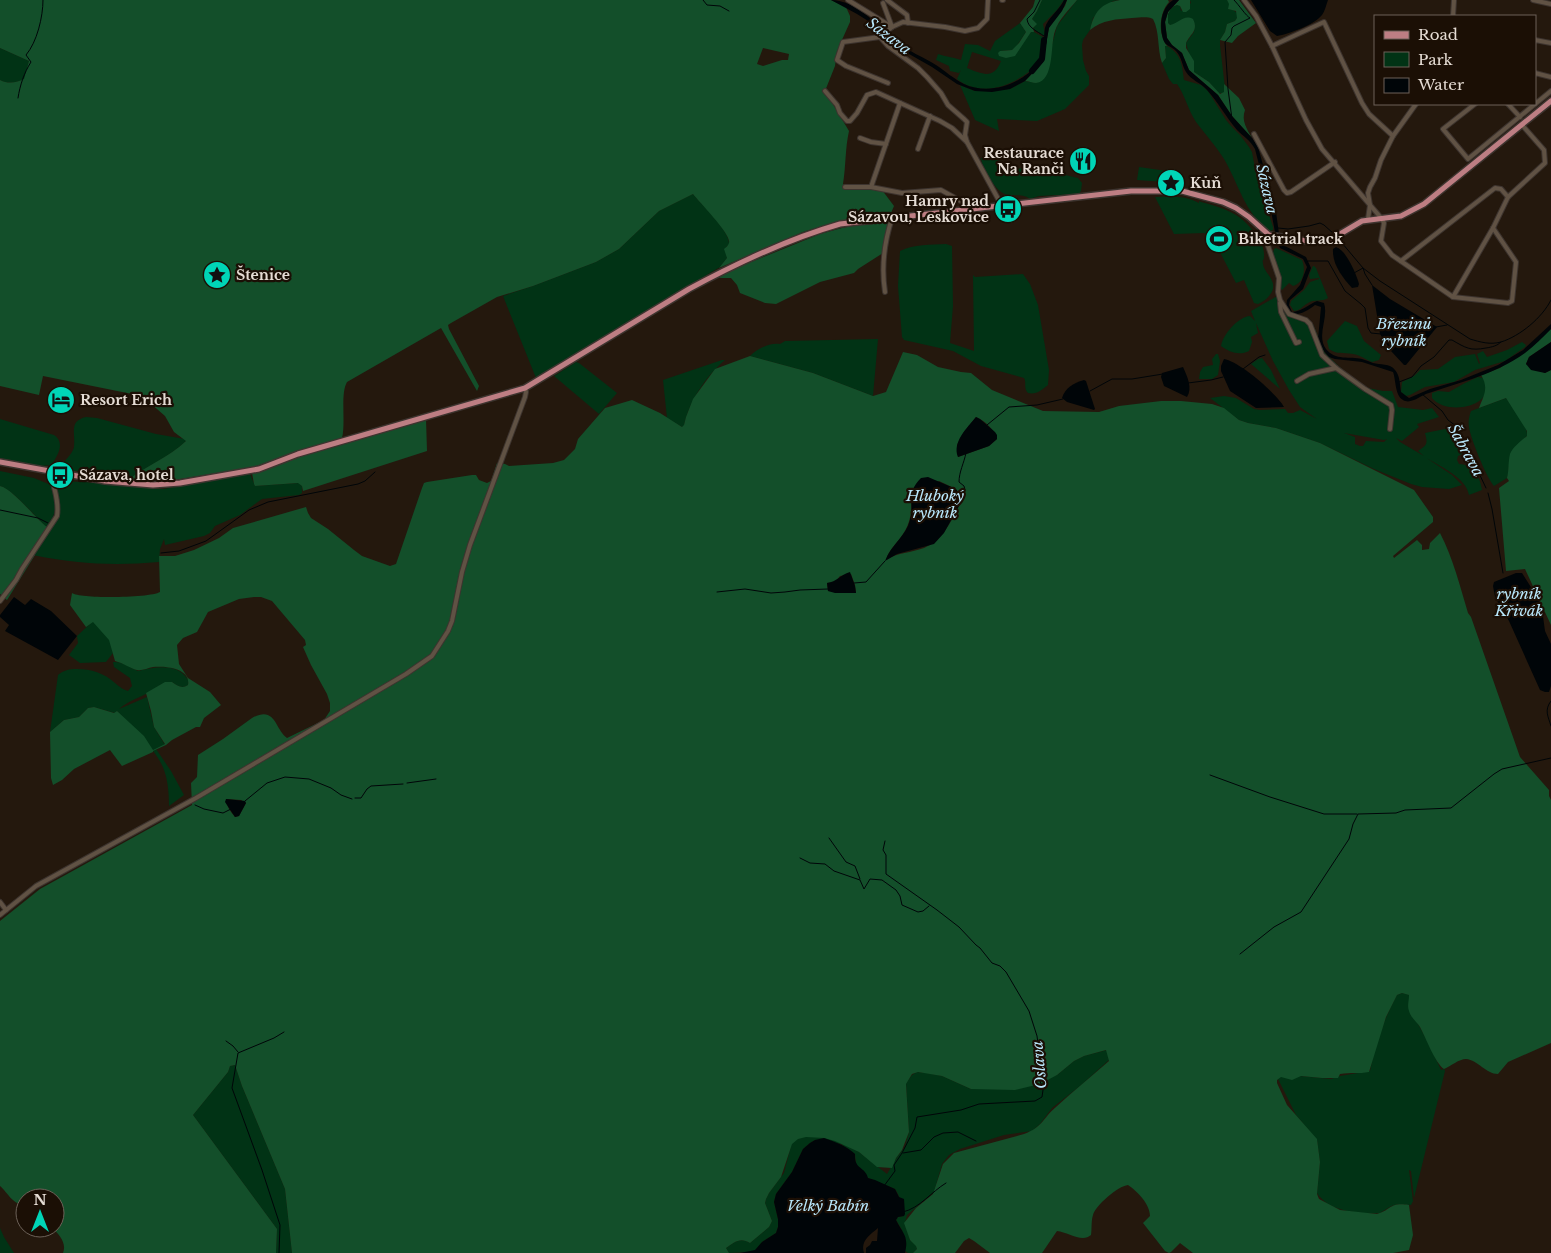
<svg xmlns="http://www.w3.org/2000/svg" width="1551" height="1253" viewBox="0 0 1551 1253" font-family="'Libre Baskerville',serif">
<rect width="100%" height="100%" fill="#24180d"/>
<!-- green -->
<g fill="#013315" fill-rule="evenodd">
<polygon points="1042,0 1064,0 1057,10 1043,24 1045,33 1044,36 1033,29 1036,24 1032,19 1037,11"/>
<polygon points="1077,0 1120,0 1113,1 1093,18 1090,30 1083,40 1082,45 1083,60 1086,71 1089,76 1089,85 1065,109 1037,121 997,119 999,131 975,120 960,85 975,91 1010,89 1025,81 1037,83 1052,45 1057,26"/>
<path d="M 1190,0 L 1227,0 L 1230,4 L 1228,9 L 1233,10 L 1237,13 L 1237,18 L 1235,21 L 1227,24 L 1225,32 L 1220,40 L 1220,45 L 1225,88 L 1224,92 L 1223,93 L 1218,93 L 1209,82 L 1194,72 L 1186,43 L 1194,32 L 1195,24 L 1170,25 L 1168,23 C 1167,15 1168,8 1177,5 L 1180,6 L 1181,11 L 1191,3 Z"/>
<path d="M 1020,23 L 1026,32 L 1016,47 L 1012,50 L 1000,51 L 1006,58 L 1031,32 L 1034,32 L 1043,37 C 1044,45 1045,54 1041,61 C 1039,65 1034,68 1030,71 C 1008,88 980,97 957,79 L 961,70 L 959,73 L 950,71 L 949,66 L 936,60 L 938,54 C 946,57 953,57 961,60 L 965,44 L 978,45 L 990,51 L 995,41 ZM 972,52 L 1001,61 C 994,80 982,74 967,68 Z"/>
<path d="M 1165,46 L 1167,46 C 1181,54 1182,64 1184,80 L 1201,85 L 1208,91 L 1226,120 L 1231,126 L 1240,135 L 1249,147 L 1252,152 L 1256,174 L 1273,227 L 1273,230 L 1270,231 C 1244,213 1239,184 1224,159 C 1216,146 1205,134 1196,122 C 1188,110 1185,95 1177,84 L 1173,84 L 1169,79 L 1162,63 L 1166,58 Z"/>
<path d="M 0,48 L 29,61 L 25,79 C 16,83 8,84 0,80 Z"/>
<path d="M 987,156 C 993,158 996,161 1002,161 L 1007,170 L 1031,167 L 1078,178 L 1082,183 L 1081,191 L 1079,194 L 1039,196 L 1030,199 C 1023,194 1018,196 1010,195 C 996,195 988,174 982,163 L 981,158 Z"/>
<polygon points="1139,167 1167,171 1169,177 1165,182 1137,180"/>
<path d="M 693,194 C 702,205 731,232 729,245 L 726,247 L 727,258 L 720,267 L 536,378 L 503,296 L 533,286 L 596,262 L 619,249 L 659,211 Z"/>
<path d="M 1155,197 C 1170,197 1185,195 1199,203 L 1199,201 L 1201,202 C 1216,206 1235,211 1246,223 C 1254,231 1265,244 1264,256 C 1264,263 1262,257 1263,264 C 1264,271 1270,275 1272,281 C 1277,291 1266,301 1258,304 L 1254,303 L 1244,280 L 1236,283 L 1212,237 L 1204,233 L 1174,234 Z"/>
<path d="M 946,244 L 952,246 L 953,306 L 950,343 L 974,351 L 973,275 L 975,277 L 1023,274 L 1030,284 L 1038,305 L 1049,370 L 1048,385 C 1042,390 1036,395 1028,393 C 1023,388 1027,383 1024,378 L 981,366 L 953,351 L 904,340 L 902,337 L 898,286 L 900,251 C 914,244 931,245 946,244 Z"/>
<path d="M 1276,248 L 1302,260 C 1306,270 1304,283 1293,286 L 1289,283 L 1282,290 L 1280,288 L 1280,278 L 1273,253 L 1274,249 Z"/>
<path d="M 1313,266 L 1314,266 L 1316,268 L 1328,298 C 1322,302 1314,299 1308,303 C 1302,306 1302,310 1294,311 L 1290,305 L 1291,301 L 1304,290 L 1310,282 L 1319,279 L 1319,278 L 1310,279 L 1309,275 Z"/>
<path d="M 1279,295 L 1290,313 L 1304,317 L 1313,324 L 1325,353 L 1344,371 L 1368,388 L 1383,391 L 1392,391 L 1398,407 L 1423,410 L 1432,408 L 1439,417 L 1417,424 L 1419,427 L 1402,441 L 1396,438 L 1400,442 L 1424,456 L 1418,451 C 1427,445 1428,444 1425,433 L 1450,428 L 1457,428 L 1463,448 L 1462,454 L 1458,456 L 1457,460 L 1459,464 C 1474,465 1480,477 1482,490 L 1469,495 C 1466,477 1439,466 1425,457 L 1452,475 L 1462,485 L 1449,489 L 1422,487 L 1411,484 L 1374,469 L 1320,443 L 1276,428 L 1248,423 L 1239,420 L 1210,398 L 1224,396 L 1236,398 L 1254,409 L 1260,410 L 1285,409 L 1288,413 L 1293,413 L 1300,410 L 1317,419 L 1300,407 L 1289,390 L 1273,361 L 1256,323 L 1258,333 L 1251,337 L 1252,342 L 1249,351 C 1239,356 1229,352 1221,346 C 1223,334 1238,317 1250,316 L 1255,321 L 1251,311 ZM 1344,433 L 1384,440 L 1387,439 L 1384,442 L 1366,441 L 1363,446 L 1360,446 L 1355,444 L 1355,437 Z"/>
<path d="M 1345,321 L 1357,326 L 1364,341 L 1381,355 L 1379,360 L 1372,362 C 1365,359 1360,355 1353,354 C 1343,352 1337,355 1329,349 L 1327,341 Z"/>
<path d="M 878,339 L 873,396 L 813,373 L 750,356 C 757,349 770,342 780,344 L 785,341 Z"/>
<polygon points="1522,342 1526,345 1525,347 1505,361 1475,370 1454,382 1425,387 1410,395 1406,396 1401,392 1402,382 1414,376 1420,370 1438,369 1455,357 1475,354 1479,364 1480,363 1477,354 1483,351 1487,357 1507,350"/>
<polygon points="1216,354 1218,354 1220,361 1218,375 1212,379 1199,379 1200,372 1203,367 1213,365 1212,359"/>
<polygon points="1262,358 1271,370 1280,389 1251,364 1258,359"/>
<path d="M 722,360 L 725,360 C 706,376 689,401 684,426 L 682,427 L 667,418 L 663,380 Z"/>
<polygon points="576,362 579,363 617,393 599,414 554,376"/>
<path d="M 1478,377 L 1483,378 C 1500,406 1447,417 1432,398 L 1432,393 L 1438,391 L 1449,392 L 1463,384 Z"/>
<path d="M 1506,398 C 1513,408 1528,423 1527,436 C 1519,443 1513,451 1510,461 C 1508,467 1509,473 1507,478 L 1494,486 C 1487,479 1470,437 1469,427 C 1468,421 1469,417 1471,411 Z"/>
<path d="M 86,417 L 97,418 L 156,434 L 185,439 L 186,441 C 169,457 147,466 128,480 L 59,468 L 59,467 C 64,461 72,455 74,447 C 76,434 68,421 86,417 Z"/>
<path d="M 0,419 L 54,435 C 66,443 57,457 51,465 L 41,466 L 0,458 Z"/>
<path d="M 0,471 L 34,478 L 51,485 C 58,500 57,514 47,528 C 37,518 12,489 0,486 Z"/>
<path d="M 250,474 L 255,486 L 299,483 L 302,486 L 302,493 L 299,495 L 262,499 L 240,515 L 215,526 L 210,533 L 204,536 L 165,545 L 164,539 L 160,549 L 159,562 C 114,566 77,564 33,555 C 42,541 61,521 60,503 C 59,497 57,490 55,484 L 56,481 L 84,482 L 163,489 Z"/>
<polygon points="93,621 110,640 113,653 106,662 80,663 69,655 78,643 77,636"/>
<path d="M 113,662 C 122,661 130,667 138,671 C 154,667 178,662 188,680 L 188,685 C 182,689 178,686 172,682 C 163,681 158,687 151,691 C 140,698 129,700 119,709 L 147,697 L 154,727 L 165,745 L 156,749 L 171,771 L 184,795 L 169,806 C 169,794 168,781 164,770 C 157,750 132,727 117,711 L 115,713 L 94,707 L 88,708 L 79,717 L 64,720 L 50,732 L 58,675 C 64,670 69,669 77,669 C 91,669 104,673 115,683 C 120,687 122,689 128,691 L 132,686 L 130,678 L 114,667 Z"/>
<path d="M 1402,993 L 1410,995 L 1418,1024 L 1428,1042 L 1441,1070 L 1444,1069 L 1445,1071 L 1414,1198 L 1411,1171 L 1409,1170 L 1413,1201 L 1411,1205 C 1394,1203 1394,1204 1380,1213 C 1359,1214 1329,1212 1317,1193 L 1320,1162 L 1317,1140 L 1296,1115 L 1278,1079 L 1280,1077 L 1300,1076 L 1331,1079 L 1340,1076 L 1370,1071 C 1375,1044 1384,1019 1397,995 Z"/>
<path d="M 1107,1050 L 1109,1060 L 1080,1086 L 1052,1108 L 1040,1124 L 1032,1131 L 1004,1135 L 960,1149 L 949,1155 L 942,1164 L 934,1192 L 907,1215 L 905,1223 L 910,1240 L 916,1245 L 917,1249 L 913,1253 L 908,1253 L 905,1251 L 902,1230 L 896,1220 L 898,1217 L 904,1216 C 904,1207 900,1197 895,1189 L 868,1178 L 856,1165 L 855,1154 L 841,1144 L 815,1140 L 810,1143 L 803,1149 L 792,1172 L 776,1194 L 774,1202 L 778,1219 L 778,1227 L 776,1233 L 762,1242 L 756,1250 L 751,1252 L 729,1253 L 726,1248 C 735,1242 740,1237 750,1243 L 769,1227 L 772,1221 L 765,1203 L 766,1199 L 769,1193 L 784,1173 L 794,1134 L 832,1137 L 859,1152 L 887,1174 L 897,1157 L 905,1147 L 909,1132 L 906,1083 L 912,1075 L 917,1072 L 927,1073 L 942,1076 L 971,1089 L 991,1089 L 1057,1075 L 1074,1061 L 1084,1056 Z"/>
<polygon points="235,1065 242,1086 285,1189 292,1253 276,1253 277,1229 193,1115 228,1072 230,1066"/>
<polygon points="0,1228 4,1237 14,1253 0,1253"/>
</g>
<!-- forest -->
<g fill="#134f2a" fill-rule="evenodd">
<path d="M 0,0 L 831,0 L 846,7 L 850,16 L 850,22 L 837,51 L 835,66 L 825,91 L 849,131 C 845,149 846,166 843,184 L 846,187 L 863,186 L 882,190 L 894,206 L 891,213 L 838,221 L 803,232 L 719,268 L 727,258 L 724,249 C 726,247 728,246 729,243 C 732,235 699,202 693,194 L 659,211 L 619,249 L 596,262 L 533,286 L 497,297 L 451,323 L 448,325 L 449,329 L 479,386 L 477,391 L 441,328 L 347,382 C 340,394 346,422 342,438 L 309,448 L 253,467 L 168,481 L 151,482 L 128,480 C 146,466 169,457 186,441 L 174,432 L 165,416 L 142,396 L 43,376 L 39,395 L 0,386 L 0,80 C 8,84 16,83 24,79 L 29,61 L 0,48 ZM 763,48 L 789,54 L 788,60 L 782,60 L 763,66 L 757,64 Z"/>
<polygon points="1035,0 1042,0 1037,11 1032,19 1037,24 1033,28 1034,32 1031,32 1015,56 1006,58 999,56 998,53 1000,51 1012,50 1019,43 1026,32 1020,23 1033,7"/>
<path d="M 1067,0 L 1077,0 C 1070,9 1058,20 1055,31 C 1050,44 1055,81 1036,83 C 1033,83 1028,81 1025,81 L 1043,62 L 1049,27 L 1065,6 Z"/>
<path d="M 1120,0 L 1168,0 L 1169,2 C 1159,13 1158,34 1167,46 L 1165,46 L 1166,58 L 1162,63 C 1157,49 1160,32 1153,19 C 1146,16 1140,18 1132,18 C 1117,19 1102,20 1090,30 C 1094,12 1101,3 1120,0 Z"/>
<path d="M 1179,0 L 1190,0 L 1190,9 L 1186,12 L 1183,12 L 1180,6 L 1177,5 L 1172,7 L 1168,14 L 1168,23 L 1170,25 C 1179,23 1184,14 1193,19 C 1199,31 1190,34 1186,43 L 1186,48 L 1194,61 L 1194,72 L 1209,82 L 1220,94 L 1224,92 L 1224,84 L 1239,98 L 1245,110 C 1241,121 1247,129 1252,138 L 1232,116 L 1218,95 L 1189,70 L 1182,53 L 1172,45 L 1167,38 L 1165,22 L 1168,12 Z"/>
<polygon points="1227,0 1239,0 1256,23 1238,36 1232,43 1220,40 1225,32 1227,24 1235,21 1237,18 1236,11 1228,9 1229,4"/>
<polygon points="888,219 883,253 858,269 854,273 820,282 776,304 765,303 740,293 737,285 731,278 719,278 729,271 820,234 842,228"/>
<path d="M 1551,329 L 1551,342 L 1529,357 L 1526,364 L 1545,373 L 1551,370 L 1551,625 L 1525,569 L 1506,571 L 1499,488 L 1509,481 L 1507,478 C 1509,471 1508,462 1510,454 C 1513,447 1521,441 1527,436 L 1527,431 L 1506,398 L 1479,408 C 1484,395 1489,388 1481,375 L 1500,368 Z"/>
<path d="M 903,352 L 917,355 L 938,367 L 961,372 L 971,373 L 992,390 L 1043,411 L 1099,412 L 1119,406 L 1161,401 L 1181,401 L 1212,404 L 1224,408 L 1239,420 L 1248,423 L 1276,428 L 1320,443 L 1414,490 L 1433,517 L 1433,522 L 1393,556 L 1394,558 L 1417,540 L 1422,545 L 1422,550 L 1429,549 L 1430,543 L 1440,533 C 1453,558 1460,586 1468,613 L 1471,617 L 1520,757 L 1549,790 L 1549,796 L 1551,800 L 1551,1043 L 1508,1062 L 1498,1074 C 1486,1074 1478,1060 1466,1059 C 1459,1059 1451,1066 1444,1069 C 1435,1063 1426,1038 1420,1027 C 1417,1022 1411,1018 1409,1011 C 1407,1006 1409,1001 1409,995 L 1402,993 L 1397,995 L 1386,1017 L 1369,1072 C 1359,1074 1351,1072 1340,1074 L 1338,1078 L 1322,1078 L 1301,1076 L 1292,1080 L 1281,1077 L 1277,1080 L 1277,1083 L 1287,1105 L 1317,1139 L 1320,1162 L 1317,1194 L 1319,1199 L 1340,1210 L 1377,1214 C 1392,1210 1389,1202 1409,1205 L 1413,1235 L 1409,1250 L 1393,1253 L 1193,1253 L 1180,1243 L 1171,1252 L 1169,1253 L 1165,1251 L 1143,1223 L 1150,1216 C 1150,1204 1137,1191 1128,1185 C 1118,1186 1095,1206 1093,1215 C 1091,1221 1092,1229 1091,1235 C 1082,1243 1068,1232 1057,1231 L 1042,1253 L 990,1253 L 974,1241 L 969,1238 L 964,1241 L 955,1253 L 913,1253 L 917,1249 L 916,1246 L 910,1240 L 904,1223 L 916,1208 L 933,1194 L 943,1164 L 954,1153 L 1024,1134 C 1043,1127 1042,1119 1056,1107 C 1073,1091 1092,1076 1109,1061 L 1106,1050 L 1084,1056 L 1074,1061 L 1057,1075 L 1040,1084 L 1015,1090 L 971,1089 L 942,1076 L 918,1072 L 912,1074 L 906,1084 L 909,1132 L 902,1150 L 896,1158 L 892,1168 L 877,1167 L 859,1152 L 835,1141 L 824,1138 L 806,1137 L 798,1139 L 792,1144 L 781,1177 L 769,1193 L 766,1199 L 765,1203 L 772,1221 L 769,1227 L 750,1243 C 740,1237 735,1242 726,1248 L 729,1253 L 292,1253 L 285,1189 L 242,1086 L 235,1065 L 230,1066 L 228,1072 L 193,1115 L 277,1229 L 276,1253 L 63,1253 C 67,1243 59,1234 52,1228 L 55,1228 L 55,1198 L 25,1198 L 25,1205 C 13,1205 8,1193 0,1186 L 0,921 L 40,889 L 192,805 L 191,783 L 197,777 L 198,755 L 223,739 L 252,718 C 276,705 275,730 287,738 L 324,720 L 330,711 L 330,703 L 327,694 L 311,665 L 303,647 L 306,645 L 305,640 L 272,601 L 261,597 L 254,597 L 239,599 L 208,612 L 197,632 L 183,638 L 177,645 L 179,664 L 188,678 L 210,692 L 221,705 L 204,718 L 200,727 L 196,727 L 172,740 L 166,745 L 153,751 L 153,752 L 122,766 L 110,750 L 74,769 L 62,780 L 53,785 L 51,778 L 50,732 L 64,720 L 79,717 L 88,708 L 94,707 L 114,713 L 117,711 L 144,736 L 153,750 L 165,744 L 154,727 L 151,711 L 146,693 L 165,682 L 172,682 C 178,686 182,689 188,685 C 191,668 165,666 153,667 C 148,668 142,671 137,670 C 132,669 123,663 115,661 L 109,640 L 93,622 L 86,627 L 70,605 L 72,593 C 81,599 150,598 160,592 L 159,556 L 175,556 L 194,550 L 219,538 L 233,528 L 306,507 L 308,513 L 311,518 L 328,529 L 354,550 L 362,556 L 390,566 L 396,564 L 422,488 L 424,483 L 427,482 L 472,475 L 476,475 L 479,480 L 487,483 L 491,481 L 497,463 L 505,464 L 509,466 L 553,463 L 564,460 L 575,449 L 578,439 L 605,408 L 632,400 L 660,413 L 682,427 L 684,425 L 686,417 L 693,399 L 715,369 L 750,356 L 813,373 L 873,396 L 886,392 ZM 976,417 C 985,421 995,430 997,439 L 989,446 L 958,457 L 957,445 L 964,432 ZM 939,481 L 956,489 L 961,502 C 952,520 943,540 924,548 C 911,553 898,552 886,560 C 889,550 895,545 901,537 C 910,525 912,513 911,499 ZM 851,574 L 855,585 L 856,593 L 828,591 L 827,583 L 835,582 L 840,576 ZM 226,799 L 241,800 L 246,803 L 239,816 L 235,817 C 230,811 227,807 226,799 Z"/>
<polygon points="426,419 427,451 303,491 302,486 298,483 255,486 254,484 252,473 301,455"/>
<path d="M 0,486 C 13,489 35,518 47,527 L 33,555 L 35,555 L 7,600 L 0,594 Z"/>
</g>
<!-- water -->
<g fill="#000508">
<path d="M 831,0 C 856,0 878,26 897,42 C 908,51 923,57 936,65 C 945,71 954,79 964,84 C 990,96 1021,84 1039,63 C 1046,55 1043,37 1045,28 C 1047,19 1060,9 1064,0 L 1067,0 L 1062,11 L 1049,28 L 1043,62 L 1025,81 L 1010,89 L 992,92 L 975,91 L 957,84 L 932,67 L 902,50 L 873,24 L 857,14 Z"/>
<path d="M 1173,0 L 1179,0 L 1168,12 L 1165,22 L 1167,38 L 1172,45 L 1182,53 L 1189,70 L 1218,95 L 1232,116 L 1252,138 L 1258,147 L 1276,212 L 1280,241 L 1283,245 L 1306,257 L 1311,268 L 1303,289 L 1290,300 L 1289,305 L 1292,312 C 1302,311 1308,305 1317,301 L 1324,303 C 1329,318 1316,335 1326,349 C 1335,361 1350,356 1362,359 C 1366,360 1370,362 1373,363 C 1380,365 1390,363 1395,370 C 1400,375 1400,386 1401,392 L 1409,398 L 1430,389 L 1461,380 L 1498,365 L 1523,350 L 1551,324 L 1551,329 C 1543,337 1534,346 1525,353 C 1496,374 1461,382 1429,393 C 1421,395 1411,405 1403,400 C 1395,396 1396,380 1393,372 L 1362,362 L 1335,359 L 1329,357 L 1324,351 L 1318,339 L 1321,307 L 1315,305 C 1307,311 1301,315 1291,314 L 1286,308 L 1287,300 L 1300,285 L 1307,267 L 1303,259 L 1280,248 L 1277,243 L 1272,216 L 1255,149 C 1251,141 1243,136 1237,130 C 1226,117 1218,102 1207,90 C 1201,83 1191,80 1186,72 C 1182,66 1182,57 1176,51 C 1171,46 1165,46 1163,39 C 1159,25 1161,8 1173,0 Z"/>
<path d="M 1251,0 L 1328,0 C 1326,5 1325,11 1322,15 C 1314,25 1289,34 1277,36 L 1270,31 Z"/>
<path d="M 1336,247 C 1346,250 1356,273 1359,284 L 1358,287 L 1352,288 C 1342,277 1332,264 1333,249 Z"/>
<polygon points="1372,285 1390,299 1437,327 1406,365 1404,365 1391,351 1380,334"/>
<polygon points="1551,342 1551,370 1545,373 1531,370 1526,364 1529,357"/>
<path d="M 1224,359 C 1239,361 1277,394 1284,407 L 1256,408 L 1230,391 L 1221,371 L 1221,366 Z"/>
<path d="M 1183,367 C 1187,376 1193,388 1187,397 L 1164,386 L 1161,377 L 1162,373 Z"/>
<path d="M 1084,380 L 1086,381 L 1095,409 L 1094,410 L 1067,402 L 1062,398 C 1065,388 1073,383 1084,380 Z"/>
<path d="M 976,417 L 980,419 L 995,432 L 997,435 L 997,439 L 989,446 L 958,457 C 952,442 967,428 976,417 Z"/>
<path d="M 928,477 L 956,489 L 960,495 L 961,502 L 944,533 L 934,544 L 897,554 L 885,561 C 891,545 906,536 910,520 C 915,502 905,494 921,478 Z"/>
<path d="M 850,572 L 855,586 L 856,593 L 835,593 L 828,591 L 827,583 C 837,582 840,575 850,572 Z"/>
<polygon points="1516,573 1522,573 1536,595 1542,609 1545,631 1551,644 1551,686 1549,692 1545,692 1540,690 1509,621 1495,597 1493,586 1494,582"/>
<polygon points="14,597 25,605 31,599 51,611 77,636 58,660 5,631 9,625 0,617 0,615"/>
<polygon points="226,799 245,801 246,803 239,816 235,817 225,802"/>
<path d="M 824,1138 C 835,1142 847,1146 855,1154 C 854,1170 865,1166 868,1178 L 875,1180 L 895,1189 L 899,1197 L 904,1199 L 905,1214 L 904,1216 L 898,1217 L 896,1220 C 903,1234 909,1236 905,1253 L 866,1253 L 866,1248 L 870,1245 L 872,1241 L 877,1241 L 878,1228 C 870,1235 860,1241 864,1253 L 740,1253 L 755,1250 L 762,1242 L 776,1233 L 778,1227 L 778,1219 L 774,1202 L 776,1194 L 792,1172 L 803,1149 L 810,1143 L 815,1140 Z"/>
</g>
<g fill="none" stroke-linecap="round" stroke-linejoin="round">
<!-- stream -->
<g stroke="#000508" stroke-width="1">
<polyline points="703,0 707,5 720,6 729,11"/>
<path d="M 1040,0 L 1034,12 L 1027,19 C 1028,28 1037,31 1044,36"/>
<path d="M 18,98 C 20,85 24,73 31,62 L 26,55 C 37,42 43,17 43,0"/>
<path d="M 1232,119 L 1228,89 L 1225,42 L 1231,35 L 1232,28 L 1234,26 L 1250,18 C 1246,16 1239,5 1234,0"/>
<polyline points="1278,228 1288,229 1309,226 1320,223 1324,225 1334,234"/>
<path d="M 1337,237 L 1363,268 L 1380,281 L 1470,339 C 1480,342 1490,345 1501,342 C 1520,336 1542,318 1551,300"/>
<polyline points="1308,261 1328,261 1345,291 1361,304 1365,308 1368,328 1371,333 1381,334"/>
<polyline points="1354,273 1363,268 1365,274 1372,285"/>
<polyline points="1436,327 1447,325"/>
<polyline points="1243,369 1259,357 1265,355"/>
<path d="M 1399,382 L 1412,377 L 1421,366 L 1434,357 L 1449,340 L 1452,340 C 1466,348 1470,351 1486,348 C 1492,347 1497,346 1501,342"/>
<polyline points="1188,383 1211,380 1223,377"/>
<polyline points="1090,391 1112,379 1132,379 1163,374"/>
<polyline points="1422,394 1442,411 1448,420 1456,426 1459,430 1465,455 1477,469 1486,488"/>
<polyline points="987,425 1009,407 1037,405 1063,399"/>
<polyline points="1488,493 1492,509 1503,573"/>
<path d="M 961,498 L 965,490 L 964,486 L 959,482 C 959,472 964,463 966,453"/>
<polyline points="0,510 38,518 48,523"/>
<polyline points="161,553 179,551 206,541 249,510 268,502 358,484 365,481 375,472"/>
<polyline points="854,583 866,582 885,561"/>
<polyline points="717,592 745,589 771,593 785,592 800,590 828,589"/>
<path d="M 1551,701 C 1544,710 1548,716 1551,726"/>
<polyline points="1210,775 1270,797 1324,814 1357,814"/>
<polyline points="407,783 436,779"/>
<polyline points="355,798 361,798 367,789 371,786 403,784"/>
<polyline points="245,801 267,783 285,777 309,779 331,788 341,795 352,799"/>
<polyline points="195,805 204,809 223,813 231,809"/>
<polyline points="829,838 846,862 855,866 860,879"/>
<polyline points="800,858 810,863 825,864 834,871 860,880 864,889 870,879 882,880 896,890 900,896 902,905 918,912 923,911 929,906"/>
<polyline points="1240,954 1274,927 1301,912 1349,839 1353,824 1358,814 1396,813 1405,810 1451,808 1494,774 1502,769 1551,758"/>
<polyline points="226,1041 233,1046 238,1052"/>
<polyline points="903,1153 921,1150 934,1137 943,1133 958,1132 976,1141"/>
<polyline points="884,1186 895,1171 894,1165 902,1153 915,1128 917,1117 961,1110 979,1104 1035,1101 1042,1097 1043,1090 1037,1072 1040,1059 1037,1036 1029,1011 1006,972 1000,966 992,963 980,948 976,945 959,927 937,910 886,874 886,855 883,850 885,841"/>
<path d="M 903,1212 C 920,1208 931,1192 946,1183"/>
<polyline points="279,1253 280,1225 262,1170 232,1088 238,1053 274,1038 284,1032"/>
</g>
<!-- river -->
<polyline stroke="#000508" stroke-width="6" points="1032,71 1042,59 1044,40"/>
<!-- minor casing -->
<g stroke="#3d342f" stroke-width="6">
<g id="minor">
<polyline points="848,0 892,27"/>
<polyline points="887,0 907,15 908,23"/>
<polyline points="988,0 987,19 978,28 965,31 945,27 903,22 892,27 880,37 888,46 918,68 927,77 941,93 948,105 964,119 967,122 965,135 967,142 1002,206"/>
<polyline points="1002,0 1003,0"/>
<polyline points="1244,0 1256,16 1272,46 1306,120 1322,149 1382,219 1384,223 1381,241 1392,255 1453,297 1508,303 1512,301 1516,262 1493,228"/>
<polyline points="1533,0 1551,4"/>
<polyline points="883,3 892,27"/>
<polyline points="1453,16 1454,0"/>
<polyline points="880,37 843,42 837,60 846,66 888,83"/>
<polyline points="1535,40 1551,43"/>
<polyline points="1272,46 1324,22 1362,103 1369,114 1393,136"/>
<polyline points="1535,73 1551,77"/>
<polyline points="825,91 837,105 840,113 847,121 850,121 857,113 867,95 876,92 940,121 952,128 967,142"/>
<polyline points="900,103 871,187 902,193 941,190 968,205 969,209"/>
<polyline points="1475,104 1443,129 1468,159 1551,91"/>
<polyline points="1508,104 1520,117"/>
<polyline points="1254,134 1284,190 1287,193 1291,192 1335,162"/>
<polyline points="860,138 871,142 886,144"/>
<polyline points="918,149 930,116"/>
<polyline points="845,187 871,187"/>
<polyline points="1368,219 1370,205 1368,193 1370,187 1375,178 1381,160 1393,136 1416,104"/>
<polyline points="1269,235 1266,240 1279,278 1278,292 1280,300 1289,314 1306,320 1310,324 1322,355 1336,368 1365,389 1391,405 1392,410 1390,429"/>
<polyline points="1401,261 1495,188 1501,189 1508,197"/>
<path d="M 885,292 C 881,266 884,243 892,218"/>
<polyline points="1453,297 1493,228 1508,197 1545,163 1544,150 1522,125"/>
<polyline points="1280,303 1281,312 1296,343 1299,342"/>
<polyline points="1297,381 1309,374 1336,368"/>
<path d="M 0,601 L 16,580 L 22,569 L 57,516 C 60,497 51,486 52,471"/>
<polyline points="0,902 6,910"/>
<polyline points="0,915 36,886 196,798 406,674 432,656 448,631 452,621 462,572 470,545 525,397 526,392 525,388"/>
</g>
</g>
<!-- major casing -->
<g stroke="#3d342f" stroke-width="8">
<path id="major" d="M 0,462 L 105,481 L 153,485 L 180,483 L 259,469 L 298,454 L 525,388 L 689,289 C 737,263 788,239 840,224 L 1131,191 L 1182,191 L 1223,202 L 1236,208 L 1249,217 L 1269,235 L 1314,242 L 1330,240 L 1362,221 L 1401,216 L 1424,204 L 1551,101"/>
</g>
<!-- minor -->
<use href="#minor" stroke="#605244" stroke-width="4"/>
<!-- major -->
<use href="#major" stroke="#bd7e83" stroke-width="5"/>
</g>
<!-- icons -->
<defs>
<g id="restaurant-disc" transform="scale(1.4375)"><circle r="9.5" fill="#00d5b7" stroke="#1b0f05"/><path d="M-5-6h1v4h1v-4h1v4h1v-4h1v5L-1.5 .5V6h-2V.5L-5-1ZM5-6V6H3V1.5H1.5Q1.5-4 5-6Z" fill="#111"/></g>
<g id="sight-disc" transform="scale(1.4375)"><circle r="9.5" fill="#00d5b7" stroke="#1b0f05"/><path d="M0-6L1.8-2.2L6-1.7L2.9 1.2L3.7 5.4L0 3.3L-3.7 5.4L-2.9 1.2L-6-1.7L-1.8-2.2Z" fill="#111"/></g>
<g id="bus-disc" transform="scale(1.4375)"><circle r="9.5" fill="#00d5b7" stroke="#1b0f05"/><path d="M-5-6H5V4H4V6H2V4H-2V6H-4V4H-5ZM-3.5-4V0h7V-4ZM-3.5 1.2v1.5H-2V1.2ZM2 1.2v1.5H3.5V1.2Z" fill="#111"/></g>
<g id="stadium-disc" transform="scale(1.4375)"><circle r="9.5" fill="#00d5b7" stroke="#1b0f05"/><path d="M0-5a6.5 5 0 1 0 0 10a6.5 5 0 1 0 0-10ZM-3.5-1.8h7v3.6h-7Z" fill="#111"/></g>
<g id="hotel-disc" transform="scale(1.4375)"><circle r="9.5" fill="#00d5b7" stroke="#1b0f05"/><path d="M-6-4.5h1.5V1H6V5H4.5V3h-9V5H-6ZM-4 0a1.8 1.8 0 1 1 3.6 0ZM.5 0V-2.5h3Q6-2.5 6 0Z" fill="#111"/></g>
</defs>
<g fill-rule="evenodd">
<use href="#restaurant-disc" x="1083" y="161"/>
<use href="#sight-disc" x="1171" y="183"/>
<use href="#bus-disc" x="1008" y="209"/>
<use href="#stadium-disc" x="1219" y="239"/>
<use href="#sight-disc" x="217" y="275"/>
<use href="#hotel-disc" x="61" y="400"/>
<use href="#bus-disc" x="60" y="475"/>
</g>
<g text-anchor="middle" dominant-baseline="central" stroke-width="4.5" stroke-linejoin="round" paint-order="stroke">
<!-- poi labels -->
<g font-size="14" font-weight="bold" fill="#e5dcd4" stroke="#1b0f05" text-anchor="start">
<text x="1064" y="153" text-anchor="end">Restaurace<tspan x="1064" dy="16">Na Ranči</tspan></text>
<text x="1190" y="183">Kůň</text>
<text x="989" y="201" text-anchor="end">Hamry nad<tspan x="989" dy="16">Sázavou, Leskovice</tspan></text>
<text x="1238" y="239">Biketrial track</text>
<text x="236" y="275">Štenice</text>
<text x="80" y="400">Resort Erich</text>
<text x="79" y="475">Sázava, hotel</text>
</g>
<!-- water labels -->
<g font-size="15" font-style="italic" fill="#b9e8fc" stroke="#1b0f05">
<text transform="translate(889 36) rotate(37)">Sázava</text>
<text transform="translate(1267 189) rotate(77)">Sázava</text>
<text x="1404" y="323">Březinů<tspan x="1404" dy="17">rybník</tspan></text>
<text transform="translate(1466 450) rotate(61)">Šabrava</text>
<text x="935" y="495">Hluboký<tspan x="935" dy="17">rybník</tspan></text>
<text x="1519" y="593">rybník<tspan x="1519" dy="17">Křivák</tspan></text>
<text transform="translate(1039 1065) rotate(-95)">Oslava</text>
<text x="828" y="1205">Velký Babín</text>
</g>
</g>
<!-- legend -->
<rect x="1374" y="15" width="162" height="90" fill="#1b0f05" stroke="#6c6158"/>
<rect x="1384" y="31" width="25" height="8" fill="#bd7e83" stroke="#6c6158"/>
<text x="1418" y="40" font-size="15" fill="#e5dcd4">Road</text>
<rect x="1384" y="52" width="25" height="15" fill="#013315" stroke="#6c6158"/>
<text x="1418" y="65" font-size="15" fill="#e5dcd4">Park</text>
<rect x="1384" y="78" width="25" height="15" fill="#000508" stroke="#6c6158"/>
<text x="1418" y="90" font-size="15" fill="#e5dcd4">Water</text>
<!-- north arrow -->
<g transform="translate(40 1213)"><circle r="24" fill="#1b0f05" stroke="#6c6158"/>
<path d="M0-4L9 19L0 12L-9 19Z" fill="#00d5b7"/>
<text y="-8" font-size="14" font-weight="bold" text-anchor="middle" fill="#e5dcd4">N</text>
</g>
</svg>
